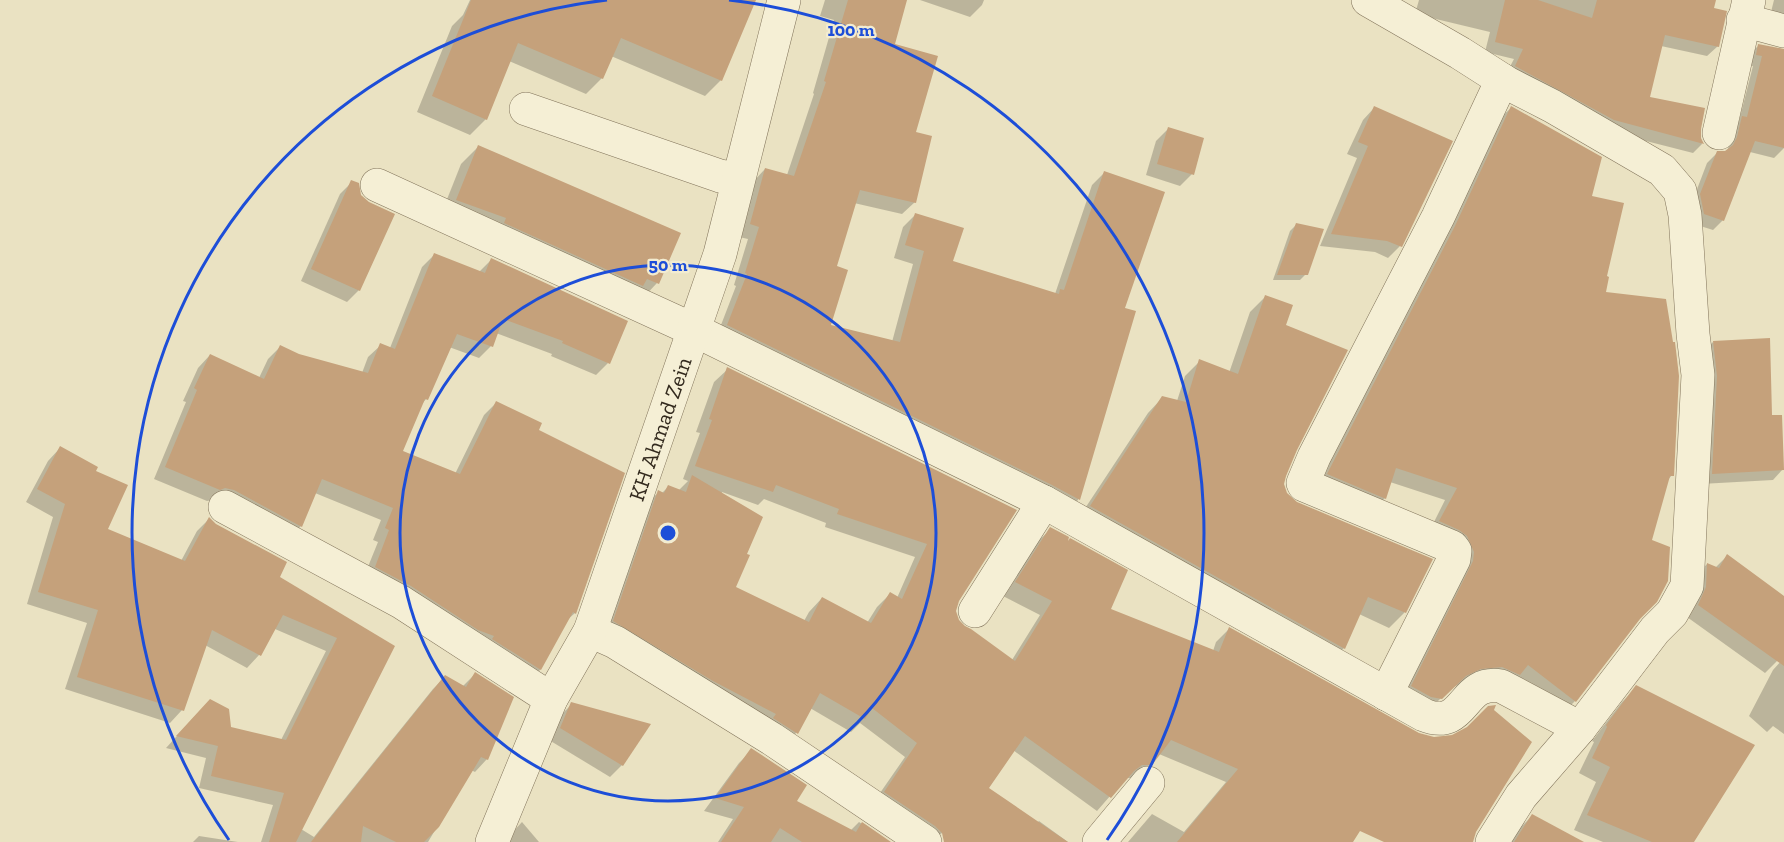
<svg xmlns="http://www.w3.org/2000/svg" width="1784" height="842" viewBox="0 0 1784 842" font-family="'Zilla Slab',serif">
<rect width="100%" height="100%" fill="#eae2c2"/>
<!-- shadow -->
<g fill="#0003" fill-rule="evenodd">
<polygon points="470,0 695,0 721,80 705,96 611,56 602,78 586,94 509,61 486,119 470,135 417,112 452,26 463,15"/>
<polygon points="825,0 906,0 893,45 914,133 915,202 902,214 854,203 835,267 829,326 892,342 913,264 894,258 903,227 915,215 951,262 1055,294 1092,185 1104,173 1123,309 1134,312 1078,500 1066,512 716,338 736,286 734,285 748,239 739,237 753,182 765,169 787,175 814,94 813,93 834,20 820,16"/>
<polygon points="920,0 984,0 982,5 970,17"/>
<polygon points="1419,0 1714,0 1712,9 1718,46 1707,56 1661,46 1648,98 1700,138 1702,144 1693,153 1603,130 1505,76 1514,59 1485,52 1490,32 1415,14"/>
<polygon points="1774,0 1784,0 1784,26 1769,20"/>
<polygon points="1759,45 1784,51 1784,148 1774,158 1750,152 1723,220 1713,230 1694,224 1691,205 1707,163 1717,153 1726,152 1728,149 1732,128 1739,121 1753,66 1747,65 1749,55"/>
<polygon points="1374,108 1400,246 1388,258 1375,252 1320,246 1357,158 1347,154 1363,120"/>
<polygon points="1511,108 1590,197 1605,277 1604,294 1672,475 1667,481 1651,540 1639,618 1575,701 1562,714 1467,681 1451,688 1428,711 1399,699 1461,575 1428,534 1445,500 1390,482 1385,498 1372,511 1316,487 1498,120"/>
<polygon points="1168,129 1192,174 1180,186 1146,175 1156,141"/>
<polygon points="478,147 657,283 641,300 440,217 461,164"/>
<polygon points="352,182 359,290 347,302 301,281 340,194"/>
<polygon points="1296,225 1306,274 1300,280 1273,280 1290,231"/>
<polygon points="435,254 479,272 491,260 608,363 596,375 551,356 552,354 496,333 491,346 479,358 449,347 426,399 422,404 401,452 455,474 484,415 496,403 537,430 575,613 565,622 540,670 528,682 363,579 378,542 373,540 381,520 315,493 301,526 288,539 212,500 207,501 154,479 186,402 183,401 198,368 210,355 259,378 268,359 280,347 299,355 362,373 368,357 381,345 390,348 422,267"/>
<polygon points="1265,297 1284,326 1295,449 1283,484 1286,494 1296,504 1431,560 1404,613 1389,628 1359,614 1344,648 1329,663 1076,522 1148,413 1163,397 1177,401 1185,376 1200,361 1229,373 1250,312"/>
<polygon points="1713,342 1771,417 1783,469 1773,480 1701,484 1703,353"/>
<path d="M 728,369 L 1015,510 L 958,600 L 955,611 L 957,621 L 1012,660 L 1040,615 L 1003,596 L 1037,542 L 1051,529 L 1065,545 L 1109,610 L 1213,651 L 1216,642 L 1229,629 L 1351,842 L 1128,842 L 1152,814 L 1184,832 L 1226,782 L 1159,754 L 1138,778 L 1127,778 L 1124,780 L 1097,811 L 1013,750 L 986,788 L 1037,823 L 1039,821 L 1068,842 L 948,842 L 962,822 L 926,842 L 871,806 L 905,757 L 860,723 L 851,732 L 810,708 L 796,733 L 783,746 L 601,634 L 645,505 L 659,492 L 661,494 L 668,487 L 679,490 L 688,481 L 683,479 L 700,433 L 696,432 L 714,382 ZM 722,492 L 758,505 L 764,499 L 826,523 L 825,527 L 915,557 L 897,598 L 890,594 L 877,607 L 867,623 L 822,598 L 809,612 L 804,621 L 734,588 Z"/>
<polygon points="60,448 94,471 106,530 181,561 197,531 209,519 278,578 393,646 301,829 314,837 433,689 445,677 462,687 475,674 487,759 475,772 471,770 428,842 261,842 273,805 199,788 206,758 166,748 197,714 229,728 281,740 326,651 275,629 259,655 247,668 205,645 182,710 170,723 65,689 87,623 27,604 53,517 26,502 48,461"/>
<polygon points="1727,556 1784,598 1784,648 1777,661 1765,673 1687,617 1696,576 1707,564 1715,568"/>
<polygon points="1781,661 1784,663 1784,734 1773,726 1767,732 1749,716 1773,670"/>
<polygon points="1637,687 1692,842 1603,842 1574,830 1596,782 1579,773 1594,742 1592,741 1622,702"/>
<polygon points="572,704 622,765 610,777 549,740 560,716"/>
<polygon points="752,750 795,802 850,831 859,822 889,842 718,842 733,819 704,811 739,763"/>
<polygon points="1532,816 1559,842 1511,842 1520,828"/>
<polygon points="522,822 539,842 506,842 510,835"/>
<polygon points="199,836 238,842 193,842"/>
</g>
<!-- building -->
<g fill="#c5a17b">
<polygon points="471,0 756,0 722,81 621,38 603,79 518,43 487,120 432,96"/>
<polygon points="848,0 907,0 895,44 938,56 916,132 932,136 916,203 860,190 837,266 848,270 831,325 900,342 924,251 905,245 915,213 964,228 953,261 1059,294 1060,289 1064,290 1104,171 1165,192 1125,308 1136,311 1080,500 1052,485 727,325 747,274 745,273 759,227 750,224 765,168 794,176 826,82 824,81"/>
<polygon points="1505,0 1538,0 1592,18 1597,0 1716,0 1714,8 1727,11 1719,47 1665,35 1650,97 1705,108 1701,129 1701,138 1704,144 1614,120 1515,66 1523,49 1495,42"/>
<polygon points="1758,44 1784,49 1784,148 1755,141 1724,221 1704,214 1700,194 1717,151 1725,151 1733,145 1737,137 1742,116 1747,117 1762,56 1756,55"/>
<polygon points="1374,106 1453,141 1402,247 1387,241 1331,234 1368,146 1358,142"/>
<polygon points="1511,106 1602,157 1592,196 1624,203 1607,276 1609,277 1606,292 1666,299 1673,342 1675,342 1679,376 1674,476 1670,476 1652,540 1670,547 1668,581 1657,602 1640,619 1576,702 1528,665 1520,675 1502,667 1481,669 1466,676 1442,699 1431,697 1411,686 1473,561 1474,552 1467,536 1459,530 1439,521 1457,488 1396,468 1386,499 1327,474 1455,226"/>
<polygon points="1168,127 1204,138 1194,175 1157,164"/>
<polygon points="478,145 681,233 659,284 647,279 643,286 504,223 506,218 456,200"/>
<polygon points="351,180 359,183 361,195 369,202 395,214 360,291 311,269"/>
<polygon points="1296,223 1324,229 1308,275 1277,275"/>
<polygon points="434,253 485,273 491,258 628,321 610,364 562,343 563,341 503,319 493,347 457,334 428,400 425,399 403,451 460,474 496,401 542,423 539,430 625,473 576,614 573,612 541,670 492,639 494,636 478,630 411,586 375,567 389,530 385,528 393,508 322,479 302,527 234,490 225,488 220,490 165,467 197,390 194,388 210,354 264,379 280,345 299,354 368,373 380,343 395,349"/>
<polygon points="1265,295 1293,305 1286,325 1348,350 1297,450 1286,476 1284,484 1287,493 1297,502 1433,559 1406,613 1368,597 1345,649 1090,506 1162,396 1186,402 1199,359 1238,374"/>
<polygon points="1770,338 1772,415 1782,415 1784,470 1712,474 1717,376 1713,341"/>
<polygon points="727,367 1017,510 959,601 956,611 959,620 965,626 971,629 1015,661 1052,601 1015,582 1050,527 1069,537 1068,541 1070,538 1128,570 1111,609 1219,652 1229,627 1419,733 1434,737 1452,735 1467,727 1488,706 1496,705 1494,710 1532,742 1476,832 1473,842 1384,842 1360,831 1353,842 1177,842 1238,769 1171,740 1152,765 1142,765 1134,771 1111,798 1025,736 989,788 1068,842 944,842 942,833 935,826 884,792 917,743 872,708 865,719 820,693 798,734 773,718 776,714 713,681 613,621 658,490 664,493 668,485 686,492 692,475 763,517 747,554 750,555 736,587 809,622 822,597 871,623 890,592 902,599 927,544 837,514 839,509 776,485 773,492 695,466 712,420 709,419"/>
<polygon points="60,446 98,467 96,471 128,485 108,529 185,561 209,517 216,524 287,562 280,577 395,646 296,842 269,842 284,793 211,776 218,746 176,736 210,699 229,709 231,727 286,740 337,638 283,615 261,656 212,630 184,711 77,677 98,610 38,592 65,504 37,489"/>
<polygon points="1727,554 1784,596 1784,666 1698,605 1706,587 1707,563 1719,568"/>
<polygon points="475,672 514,697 488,760 481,757 439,827 424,842 396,842 363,826 361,842 311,842 445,675 466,687"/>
<polygon points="1636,685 1755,745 1694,842 1652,842 1587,815 1610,767 1592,758 1607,727 1606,725"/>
<polygon points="571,702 651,724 623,766 560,728"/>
<polygon points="751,748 807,785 797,801 856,832 862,822 891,842 802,842 780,828 771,842 721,842 744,807 715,798"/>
<polygon points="1532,814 1584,842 1514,842"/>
</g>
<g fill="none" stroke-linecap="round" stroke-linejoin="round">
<!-- minor casing -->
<g stroke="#82745b" stroke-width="34">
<g id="minor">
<polyline points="1368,0 1460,53 1507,83 1552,106 1662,170 1680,191 1685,215 1693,334 1698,375 1687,586 1672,613 1655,630 1580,728 1521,796 1492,842"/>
<polyline points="1743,20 1784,31"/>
<polyline points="526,109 720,176 737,179"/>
<polyline points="1719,133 1749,0"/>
<polyline points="377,185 694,330 1044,502 975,611"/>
<path d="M 1044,502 L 1424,715 C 1467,732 1460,679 1501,686 L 1580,728"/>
<polyline points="225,507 401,602 551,699"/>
<polyline points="590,631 615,642 772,739 925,842"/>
<polyline points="1386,694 1454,559 1455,551 1452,547 1304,485 1303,483 1314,457 1438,217 1502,80"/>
<path id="s1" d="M 492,842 L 551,699 L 590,631 L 720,254 L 784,0"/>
<polyline points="1099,842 1148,783"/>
</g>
</g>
<!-- minor -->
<use href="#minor" stroke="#f5efd5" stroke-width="33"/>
</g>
<!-- distance rings -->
<g fill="none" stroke="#1d4ed8" stroke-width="3">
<circle cx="668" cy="533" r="268"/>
<path d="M229 840A536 536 0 0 1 607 0M729 0A536 536 0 0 1 1107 840"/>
</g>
<g text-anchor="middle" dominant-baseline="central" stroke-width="4.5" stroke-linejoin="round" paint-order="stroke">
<!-- street labels -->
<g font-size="22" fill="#332a1e" stroke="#f2ecd1">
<text stroke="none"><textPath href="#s1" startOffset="447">KH Ahmad Zein</textPath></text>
</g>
</g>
<circle cx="668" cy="533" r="9" fill="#1d4ed8" stroke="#f2ecd1" stroke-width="3"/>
<g font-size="18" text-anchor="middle" font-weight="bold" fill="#1d4ed8" stroke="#f2ecd1" stroke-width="4.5" stroke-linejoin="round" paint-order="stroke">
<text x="851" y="36">100 m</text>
<text x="668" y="271">50 m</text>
</g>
</svg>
